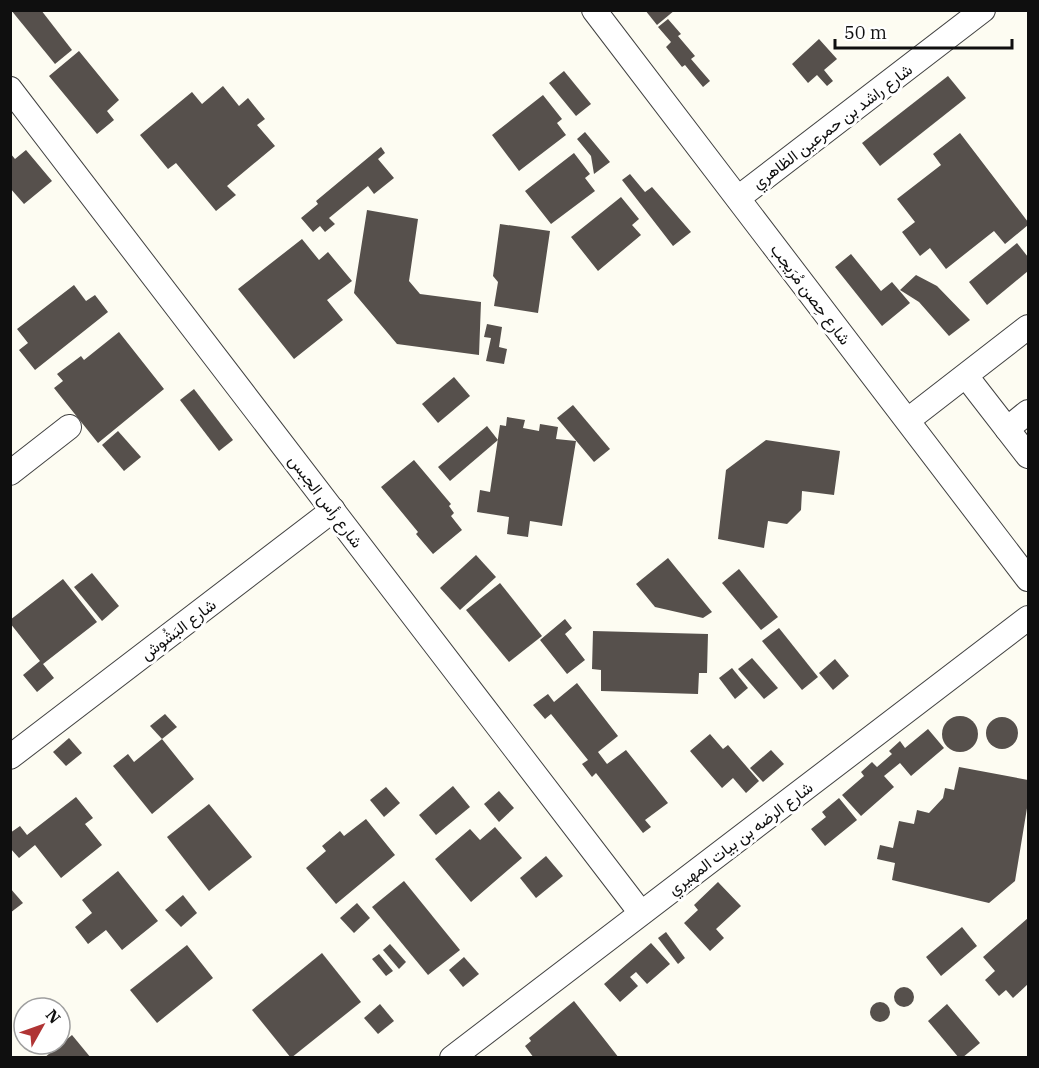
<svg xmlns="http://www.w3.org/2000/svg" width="1039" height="1068" viewBox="0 0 1039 1068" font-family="'IBM Plex Serif',Vazirmatn,serif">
<rect width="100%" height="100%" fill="#fdfcf2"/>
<!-- building -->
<g fill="#56504c">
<polygon points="11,10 41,10 72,50 55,64"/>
<polygon points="645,10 675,10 657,25"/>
<polygon points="668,19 681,34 678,36 695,56 691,59 710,81 703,87 685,65 682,67 666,47 671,42 658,27"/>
<polygon points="819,39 837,59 824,70 833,81 827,86 817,75 808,83 792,64"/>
<polygon points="79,51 119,100 107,111 114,120 97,134 49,76"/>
<polygon points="564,71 591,104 576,116 549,83"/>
<polygon points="948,76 966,98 880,166 862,143"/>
<polygon points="223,86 239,106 248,98 265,119 257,125 275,146 227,186 236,195 216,211 176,163 168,169 140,135 192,92 202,104"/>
<polygon points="543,95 562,119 557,123 566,135 519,171 492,135"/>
<polygon points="585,132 610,162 594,174 591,156 577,139"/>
<polygon points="960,133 1028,222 1028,225 1005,244 994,231 946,269 930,248 920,256 902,232 915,222 897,199 941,165 933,154"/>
<polygon points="381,147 385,153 378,159 394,178 374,194 368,186 329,218 335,224 325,232 320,226 313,232 301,218 318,204 316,201"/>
<polygon points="26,150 52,181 24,204 10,188 10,153 15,159"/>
<polygon points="574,153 590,174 585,178 595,191 551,224 525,191"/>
<polygon points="630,174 645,192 652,187 691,232 673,246 622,180"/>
<polygon points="621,197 639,219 632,225 641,235 598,271 571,237"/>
<polygon points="367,210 418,219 409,281 420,294 481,302 479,355 397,344 354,293"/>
<polygon points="500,224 550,231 538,313 494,306 498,282 493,276"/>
<polygon points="302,239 319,260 328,252 352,281 327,300 343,320 294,359 238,289"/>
<polygon points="1017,243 1028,257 1028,271 987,305 969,282"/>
<polygon points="851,254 881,291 892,282 910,303 882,326 835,267"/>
<polygon points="916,275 937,286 970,320 949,336 919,302 900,290"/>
<polygon points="74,285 86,301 95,295 108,312 35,370 19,350 28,343 17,329"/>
<polygon points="487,324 502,327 499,347 507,349 504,364 486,361 491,338 484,337"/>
<polygon points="119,332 164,389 98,443 54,388 63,381 57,374 81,356 84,360"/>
<polygon points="454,377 470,396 438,423 422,404"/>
<polygon points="194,389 233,440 219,451 180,400"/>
<polygon points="573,405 610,449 594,462 557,418"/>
<polygon points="507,417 525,420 523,428 539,431 540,424 558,427 556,439 576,441 562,526 530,521 528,537 507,534 509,517 477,512 480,490 490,492 500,425 506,426"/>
<polygon points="487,426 498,440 450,481 438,467"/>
<polygon points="118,431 141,457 124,471 102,445"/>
<polygon points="766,440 840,451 834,495 802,491 801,510 787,524 768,521 764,548 718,539 726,470"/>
<polygon points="414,460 451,504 449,506 454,513 451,516 462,530 433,554 416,534 418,532 381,487"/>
<polygon points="476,555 496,577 460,610 440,588"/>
<polygon points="668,558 712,612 703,618 655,607 636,584"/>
<polygon points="739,569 778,617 761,630 722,583"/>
<polygon points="92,573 119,606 102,621 74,587"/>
<polygon points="63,579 97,622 43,664 54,678 37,692 23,675 40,661 10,623 10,620"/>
<polygon points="500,583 542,636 509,662 466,610"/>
<polygon points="565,619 572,628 565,634 585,660 567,674 540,640"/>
<polygon points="779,628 818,677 802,690 762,641"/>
<polygon points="593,631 708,634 707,673 699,673 698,694 601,691 601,670 592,669"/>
<polygon points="752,658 778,688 764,699 738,669"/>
<polygon points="835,659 849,676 833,690 819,673"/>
<polygon points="732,668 748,688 735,699 719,678"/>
<polygon points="577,683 618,736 598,752 607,764 626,750 668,803 645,820 651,827 643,833 596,773 592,777 582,764 588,760 551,714 545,719 533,705 548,694 554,702"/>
<polygon points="165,714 177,727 162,739 150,726"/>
<circle cx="960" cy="734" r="18"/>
<circle cx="1002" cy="733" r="16"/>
<polygon points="928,729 944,748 911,776 900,763 884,776 894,787 861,816 842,795 864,776 861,772 872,762 877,767 892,754 889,751 900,741 905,748"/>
<polygon points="710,734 723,749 728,745 759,781 746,793 733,778 722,788 690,751"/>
<polygon points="69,738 82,753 66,766 53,752"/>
<polygon points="162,739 194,779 152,814 113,766 128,754 134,762"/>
<polygon points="771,750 784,764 763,782 750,768"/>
<polygon points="959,767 1028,780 1028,802 1015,881 989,903 892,880 895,863 877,859 880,845 893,848 899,821 914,824 917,810 929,813 943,798 945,788 954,790"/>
<polygon points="453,786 470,807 436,835 419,815"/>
<polygon points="386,787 400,803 384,817 370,800"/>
<polygon points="499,791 514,808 499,822 484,804"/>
<polygon points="76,797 93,818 85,824 102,845 61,878 35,845 19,858 10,848 10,833 20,826 27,835"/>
<polygon points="839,798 857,820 825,846 811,829 826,817 822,812"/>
<polygon points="209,804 252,857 209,891 167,837"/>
<polygon points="366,819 395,855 336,904 306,868 326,851 322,846 340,831 344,836"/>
<polygon points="495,827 522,858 471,902 435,859 470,829 480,840"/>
<polygon points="546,856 563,876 536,898 520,878"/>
<polygon points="118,871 158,921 122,950 106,930 88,944 75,927 92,913 82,900"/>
<polygon points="404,881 460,950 428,975 372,907"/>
<polygon points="718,882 741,906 716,929 724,938 710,951 684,923 698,910 694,905"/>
<polygon points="10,888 23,903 10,913"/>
<polygon points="183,895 197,913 181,927 165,910"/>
<polygon points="357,903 370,918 354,933 340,918"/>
<polygon points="1028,918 1028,984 1013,998 1006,990 999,996 985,980 995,971 983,957"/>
<polygon points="962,927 977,946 941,976 926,957"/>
<polygon points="666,932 685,958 678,964 658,938"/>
<polygon points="651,943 670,964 647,984 636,972 630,977 638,986 620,1002 604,984"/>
<polygon points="390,944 406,962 399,969 383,950"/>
<polygon points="187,945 213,978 157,1023 130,990"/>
<polygon points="322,953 361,1002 291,1058 252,1010"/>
<polygon points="379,954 393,971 386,976 372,959"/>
<polygon points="464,957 479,974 463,987 449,970"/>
<circle cx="904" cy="997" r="10"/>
<polygon points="574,1001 601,1035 619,1058 534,1058 525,1046 531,1041 529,1038"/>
<circle cx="880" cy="1012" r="10"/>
<polygon points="380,1004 394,1021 378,1034 364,1018"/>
<polygon points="947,1004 980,1043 962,1058 959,1058 928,1021"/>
<polygon points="72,1035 91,1058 44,1058"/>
</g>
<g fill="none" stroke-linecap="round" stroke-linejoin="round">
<!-- minor casing -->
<g stroke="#424242" stroke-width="26">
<g id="minor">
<polyline points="594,10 1028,579"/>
<polyline points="10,89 641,913"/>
<polyline points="738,198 983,10"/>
<polyline points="966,376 1028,456"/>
<polyline points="908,420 1028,327"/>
<polyline points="1007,429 1028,412"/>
<polyline points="10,473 69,427"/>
<polyline points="10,757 333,510"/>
<polyline points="452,1058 1028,618"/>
</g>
</g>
<!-- minor -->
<use href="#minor" stroke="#fff" stroke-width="24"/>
</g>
<g text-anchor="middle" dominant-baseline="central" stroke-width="6" stroke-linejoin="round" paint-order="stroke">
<!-- street labels -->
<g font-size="16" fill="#0f0f0f" stroke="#fff">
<text transform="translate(832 126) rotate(-37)">شارع راشد بن حمرعين الظاهري</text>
<text transform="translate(811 294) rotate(53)">شارع حِصن مُرَيجب</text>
<text transform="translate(326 501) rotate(53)">شارع رأس الجبس</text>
<text transform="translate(178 629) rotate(-37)">شارع البَشُوش</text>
<text transform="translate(740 838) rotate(-37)">شارع الرضه بن بيات المهيري</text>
</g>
</g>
<!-- border -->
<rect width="1039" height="1068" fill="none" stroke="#0f0f0f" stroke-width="24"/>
<!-- north arrow -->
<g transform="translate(42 1026) rotate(50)"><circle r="28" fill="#ffffff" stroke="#9f9f9f" stroke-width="1.5"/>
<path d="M0-4.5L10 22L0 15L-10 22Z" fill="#b03535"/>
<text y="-9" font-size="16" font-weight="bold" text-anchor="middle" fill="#0f0f0f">N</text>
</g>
<!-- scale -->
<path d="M835 39v9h177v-9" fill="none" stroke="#0f0f0f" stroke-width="3"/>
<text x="844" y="39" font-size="18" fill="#0f0f0f" stroke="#ffffff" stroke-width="4.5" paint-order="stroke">50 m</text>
</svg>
